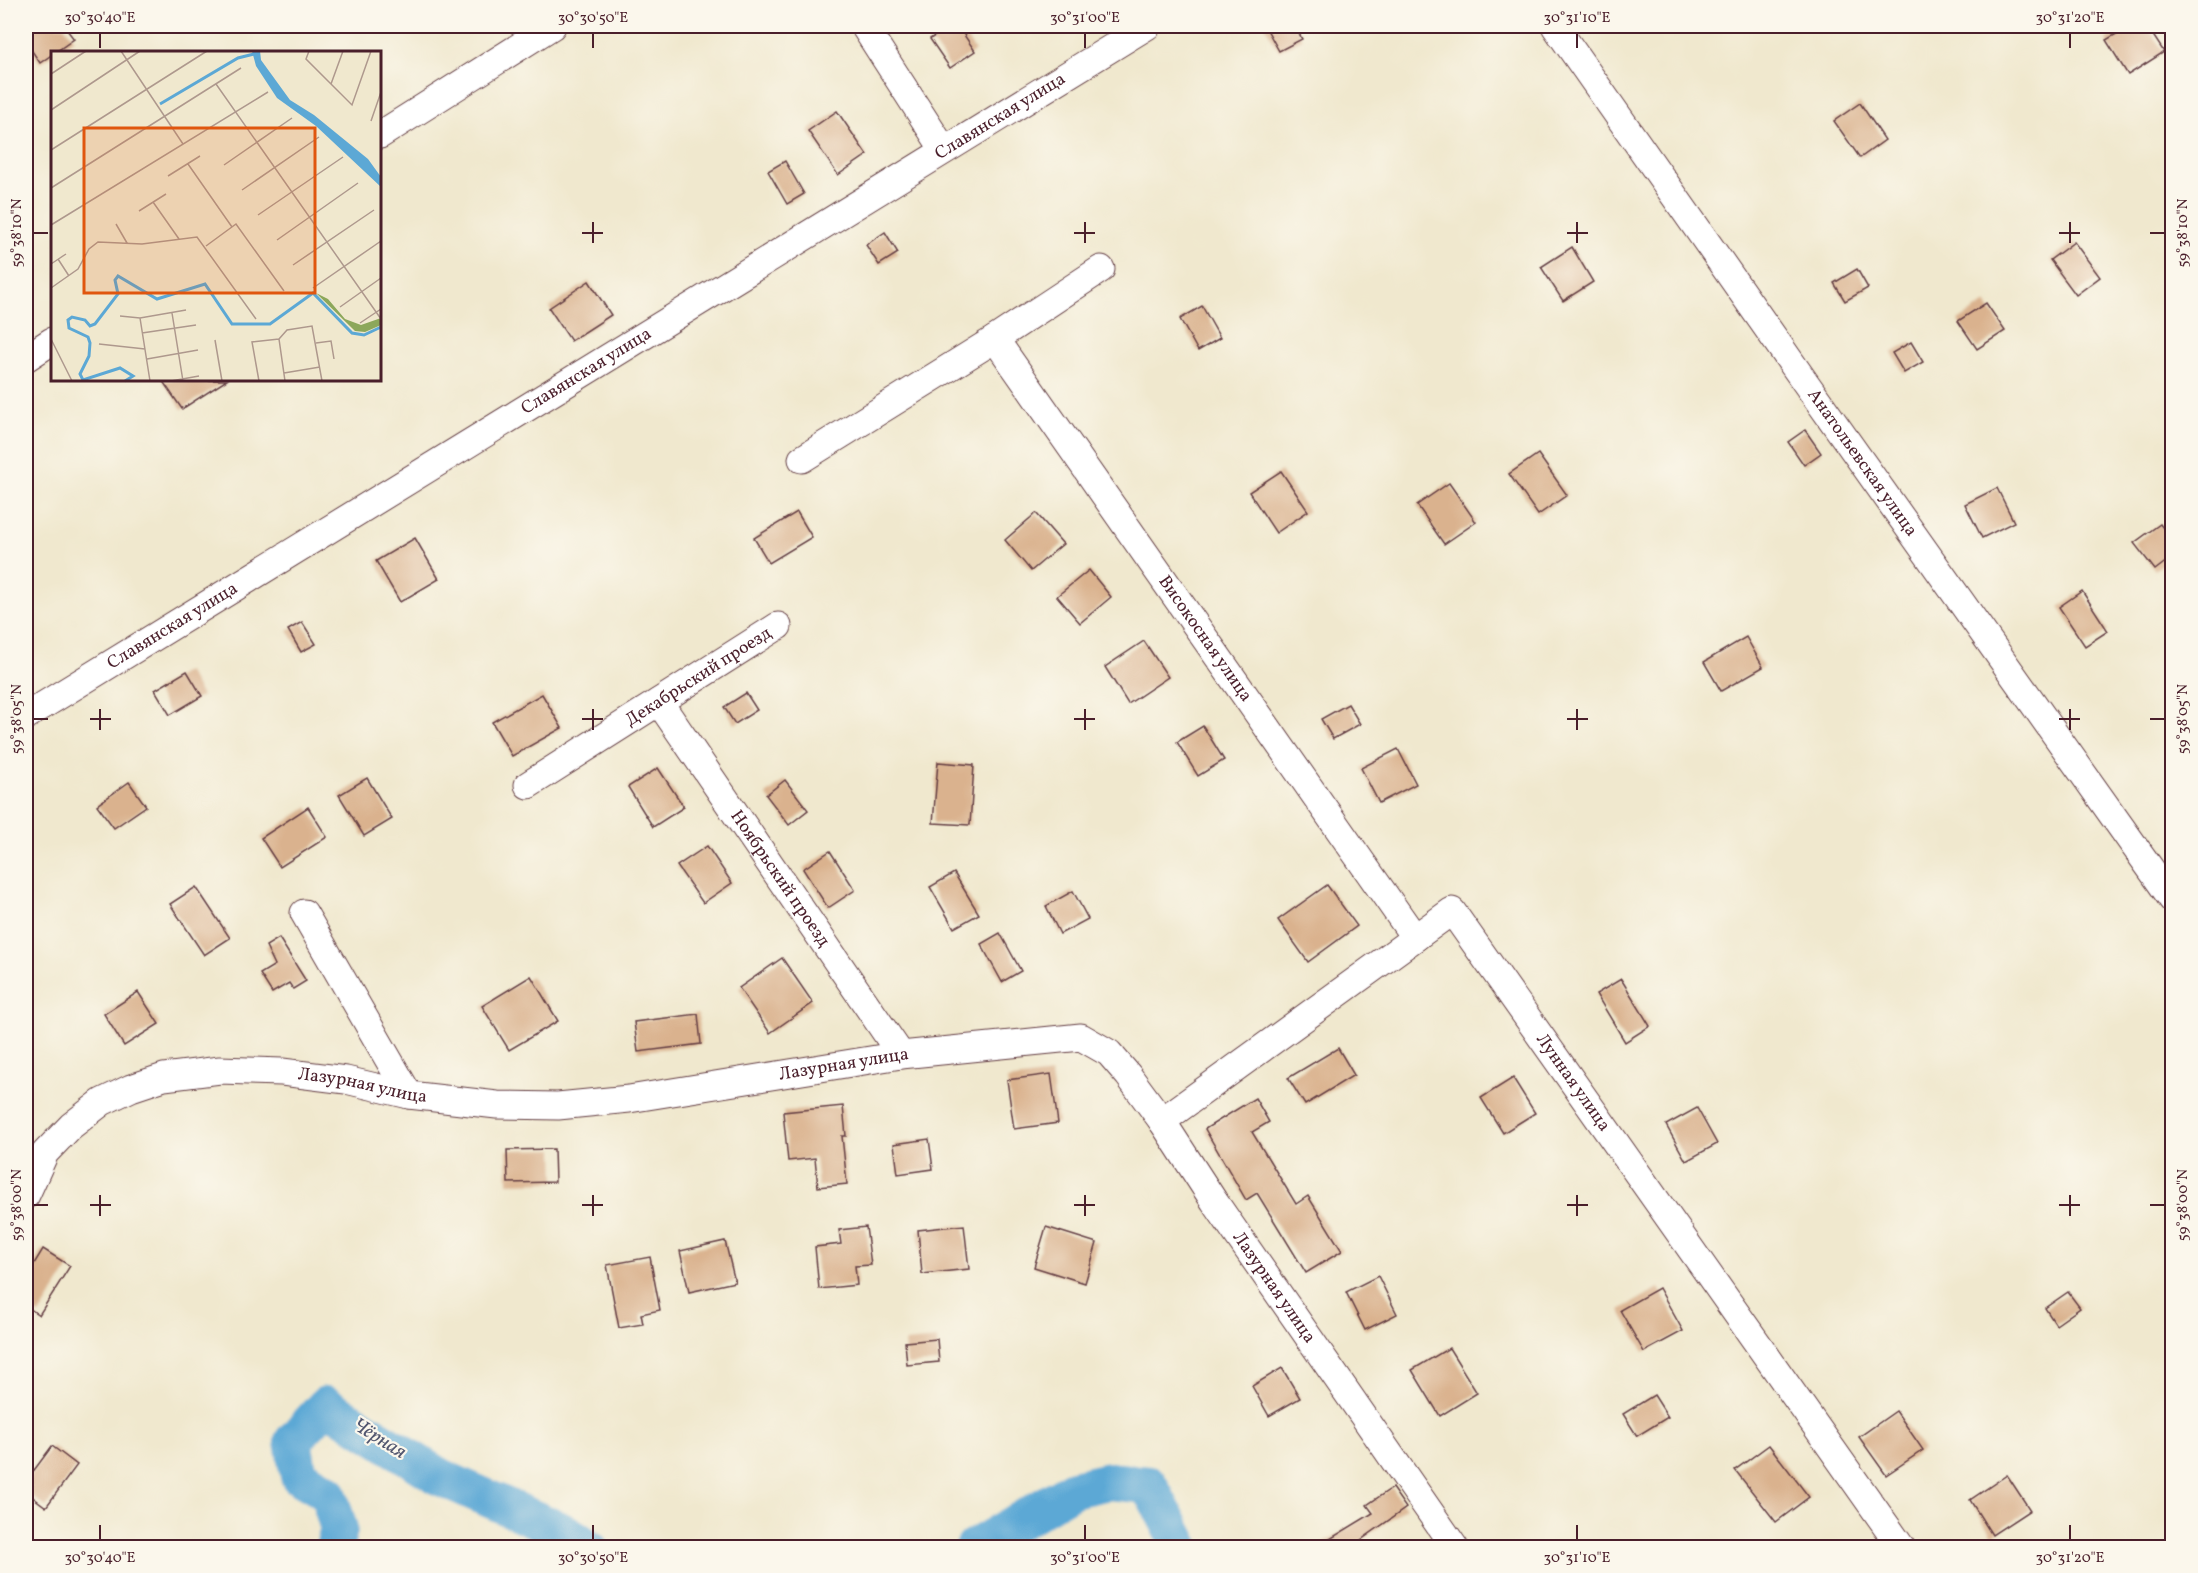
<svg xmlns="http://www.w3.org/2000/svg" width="2198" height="1573" viewBox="0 0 2198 1573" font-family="Vollkorn,serif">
<rect width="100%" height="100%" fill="#fbf7ec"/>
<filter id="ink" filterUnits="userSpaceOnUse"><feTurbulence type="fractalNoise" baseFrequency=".0167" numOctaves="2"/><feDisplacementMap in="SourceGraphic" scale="12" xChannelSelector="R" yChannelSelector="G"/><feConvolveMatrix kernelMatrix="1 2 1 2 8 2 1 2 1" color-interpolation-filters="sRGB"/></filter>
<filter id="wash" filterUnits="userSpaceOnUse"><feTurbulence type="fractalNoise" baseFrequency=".008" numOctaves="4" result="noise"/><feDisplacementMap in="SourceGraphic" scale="24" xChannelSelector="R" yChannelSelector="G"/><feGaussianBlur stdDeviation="1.35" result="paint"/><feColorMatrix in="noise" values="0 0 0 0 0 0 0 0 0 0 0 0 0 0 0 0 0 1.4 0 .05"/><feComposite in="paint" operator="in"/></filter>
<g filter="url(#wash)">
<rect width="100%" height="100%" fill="#f0e8ce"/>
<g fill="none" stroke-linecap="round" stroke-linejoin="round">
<!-- river -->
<g stroke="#5ca8d5" stroke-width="38">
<polyline points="334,1548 339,1529 328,1493 299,1476 293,1441 326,1405 440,1477 568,1534 589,1548"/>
<polyline points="974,1548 1073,1489 1109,1481 1149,1485 1182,1548"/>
</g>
</g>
<g id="blocks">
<!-- building -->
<g fill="#dab28e">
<polygon points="26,26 64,26 74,39 40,63 26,42"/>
<polygon points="950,26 958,26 975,51 950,68 930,39"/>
<polygon points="1265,26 1295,26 1302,39 1279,51"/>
<polygon points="2130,26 2147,26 2164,52 2128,75 2106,40"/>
<polygon points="1860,103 1885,140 1860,158 1834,121"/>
<polygon points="837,111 867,155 838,175 808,131"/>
<polygon points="785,161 804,194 787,204 768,171"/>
<polygon points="885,232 898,253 879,265 866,245"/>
<polygon points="2074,242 2100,277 2076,295 2050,260"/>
<polygon points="1572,247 1593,282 1563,301 1541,267"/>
<polygon points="1857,269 1868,288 1845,301 1834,283"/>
<polygon points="589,281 611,315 571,341 549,308"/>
<polygon points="1986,303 2005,331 1977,349 1958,321"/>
<polygon points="1202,306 1220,338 1198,351 1180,319"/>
<polygon points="1911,342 1923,362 1904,373 1892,353"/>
<polygon points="162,380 227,380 182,409"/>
<polygon points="1805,430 1821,453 1804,465 1788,442"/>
<polygon points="1538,454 1567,495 1538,515 1509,474"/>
<polygon points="1281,471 1308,511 1276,533 1249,492"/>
<polygon points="1449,483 1476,522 1444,544 1417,505"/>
<polygon points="1997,488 2014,522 1982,538 1965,504"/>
<polygon points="797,512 812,537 769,563 754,538"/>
<polygon points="1036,513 1063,544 1031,571 1005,540"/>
<polygon points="2160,524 2172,540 2172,557 2155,570 2134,543"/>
<polygon points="415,538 439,579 400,602 376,561"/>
<polygon points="1089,570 1111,597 1080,623 1057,596"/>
<polygon points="2082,591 2108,631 2085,646 2059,607"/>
<polygon points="302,622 316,644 301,652 288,630"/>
<polygon points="1746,637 1763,667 1721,691 1704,662"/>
<polygon points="1144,641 1168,677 1128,704 1105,667"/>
<polygon points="187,671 202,696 170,715 155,690"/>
<polygon points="746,693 757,710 735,724 724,707"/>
<polygon points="542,694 562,728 512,756 492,722"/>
<polygon points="1348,704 1360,724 1333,739 1321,719"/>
<polygon points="1203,726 1224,760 1198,776 1177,742"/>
<polygon points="1398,749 1416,784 1379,803 1361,768"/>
<polygon points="938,762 974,765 970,825 933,823"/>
<polygon points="658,768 684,807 653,827 628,787"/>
<polygon points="367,778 392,819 364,836 339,795"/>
<polygon points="785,780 808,810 789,825 766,795"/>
<polygon points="129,782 146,806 114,828 97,805"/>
<polygon points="308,807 327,837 280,867 261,838"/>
<polygon points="707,846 732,883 703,903 677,866"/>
<polygon points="830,851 855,890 828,908 803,869"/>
<polygon points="954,873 979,914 954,928 930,887"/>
<polygon points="1327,885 1357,926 1308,962 1278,920"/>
<polygon points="196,887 230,938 204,955 170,904"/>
<polygon points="1073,891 1088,919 1060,934 1046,906"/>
<polygon points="1000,933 1021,971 1002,982 981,944"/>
<polygon points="279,938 306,981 293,989 289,983 272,993 260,974 275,965 266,946"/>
<polygon points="782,958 813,1003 770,1033 739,988"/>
<polygon points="531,976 558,1021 509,1050 482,1006"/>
<polygon points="1621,979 1650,1026 1625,1042 1596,994"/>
<polygon points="138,992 159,1024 124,1046 104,1014"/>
<polygon points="698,1014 701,1044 638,1052 634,1022"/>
<polygon points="1338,1048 1354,1075 1305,1105 1288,1078"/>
<polygon points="1051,1074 1058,1123 1014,1129 1007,1080"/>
<polygon points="1513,1078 1535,1113 1503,1133 1481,1098"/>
<polygon points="1255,1098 1269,1122 1252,1132 1296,1204 1308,1196 1342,1251 1306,1273 1257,1193 1246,1200 1205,1129"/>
<polygon points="843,1106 846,1136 842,1136 847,1184 818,1187 815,1158 788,1161 783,1112"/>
<polygon points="1697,1108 1717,1144 1686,1161 1666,1125"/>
<polygon points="929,1139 933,1169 898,1174 894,1144"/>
<polygon points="554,1149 555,1182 508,1183 507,1150"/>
<polygon points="964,1225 969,1269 922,1274 918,1230"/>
<polygon points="866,1227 871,1265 855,1266 857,1285 819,1289 815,1247 841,1244 839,1230"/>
<polygon points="1046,1227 1097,1243 1085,1283 1034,1267"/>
<polygon points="725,1241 735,1282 689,1292 680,1251"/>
<polygon points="43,1249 70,1266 39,1315 26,1306 26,1277"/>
<polygon points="650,1257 660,1310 641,1314 643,1324 619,1328 607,1265"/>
<polygon points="1378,1276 1397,1314 1365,1330 1346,1292"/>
<polygon points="1659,1288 1683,1331 1644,1352 1620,1310"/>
<polygon points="2068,1292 2080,1308 2056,1325 2045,1308"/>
<polygon points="937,1339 939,1362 907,1365 905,1342"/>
<polygon points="1449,1348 1477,1393 1440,1416 1412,1370"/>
<polygon points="1282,1368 1300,1398 1269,1416 1252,1386"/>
<polygon points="1654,1395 1668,1417 1637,1436 1623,1414"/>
<polygon points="1896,1411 1923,1450 1886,1475 1859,1437"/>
<polygon points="1769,1445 1809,1497 1776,1522 1735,1470"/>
<polygon points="52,1446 77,1465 46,1507 26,1492 26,1481"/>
<polygon points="2007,1475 2030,1510 1992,1535 1970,1500"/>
<polygon points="1392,1488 1406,1508 1361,1540 1366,1548 1315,1548 1373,1513 1367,1505"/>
</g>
</g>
</g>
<g filter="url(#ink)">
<use href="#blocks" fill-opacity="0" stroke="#633d43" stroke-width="1.5"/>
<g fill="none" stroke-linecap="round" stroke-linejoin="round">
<!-- minor casing -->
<g stroke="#633d43" stroke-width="29">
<g id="minor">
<polyline points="864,26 944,150"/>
<path id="s1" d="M 1555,26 L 1805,382 L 2172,899"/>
<polyline points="380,135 552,26"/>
<path id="s2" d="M 995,339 L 1415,938"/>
<polyline points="26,358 52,341"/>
<polyline points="802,459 995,339 1101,269"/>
<path id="s3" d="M 659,702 L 901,1055"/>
<path id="s4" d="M 26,716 L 1147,26"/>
<path id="s5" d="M 528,785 L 778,626"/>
<polyline points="304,913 409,1095"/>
<path id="s6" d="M 1162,1121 L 1452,911 L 1902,1548"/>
<path id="s7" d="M 26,1195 L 45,1153 L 71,1126 L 102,1102 L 131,1088 L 164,1077 L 220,1070 L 282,1072 L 346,1080 L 409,1095 L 497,1105 L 558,1106 L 629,1099 L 901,1055 L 1081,1037 L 1109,1053 L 1128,1075 L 1162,1121 L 1214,1201 L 1455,1548"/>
</g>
</g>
<!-- minor -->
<use href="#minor" stroke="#fff" stroke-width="27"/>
</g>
</g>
<!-- ticks -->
<path fill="none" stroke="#4a1f2b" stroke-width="2" d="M 100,33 L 100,48M 593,33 L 593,48M 1085,33 L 1085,48M 1577,33 L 1577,48M 2070,33 L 2070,48M 593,222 L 593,243M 1085,222 L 1085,243M 1577,222 L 1577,243M 2070,222 L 2070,243M 33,233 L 48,233M 582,233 L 603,233M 1074,233 L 1095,233M 1567,233 L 1588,233M 2059,233 L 2080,233M 2150,233 L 2165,233M 100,709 L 100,730M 593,709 L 593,730M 1085,709 L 1085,730M 1577,709 L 1577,730M 2070,709 L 2070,730M 33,719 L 48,719M 90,719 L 111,719M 582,719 L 603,719M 1074,719 L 1095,719M 1567,719 L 1588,719M 2059,719 L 2080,719M 2150,719 L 2165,719M 100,1195 L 100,1216M 593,1195 L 593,1216M 1085,1195 L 1085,1216M 1577,1195 L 1577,1216M 2070,1195 L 2070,1216M 33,1205 L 48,1205M 90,1205 L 111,1205M 582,1205 L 603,1205M 1074,1205 L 1095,1205M 1567,1205 L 1588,1205M 2059,1205 L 2080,1205M 2150,1205 L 2165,1205M 100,1525 L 100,1540M 593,1525 L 593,1540M 1085,1525 L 1085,1540M 1577,1525 L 1577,1540M 2070,1525 L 2070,1540"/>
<g text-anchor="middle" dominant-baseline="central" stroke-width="4.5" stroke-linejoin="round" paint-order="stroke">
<!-- street labels -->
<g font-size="18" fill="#4a1f2b" stroke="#fbf7ec">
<text stroke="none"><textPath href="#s4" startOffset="1144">Славянская улица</textPath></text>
<text stroke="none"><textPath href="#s4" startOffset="658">Славянская улица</textPath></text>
<text stroke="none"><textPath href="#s1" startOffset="534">Анатольевская улица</textPath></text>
<text stroke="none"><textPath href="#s4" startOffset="172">Славянская улица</textPath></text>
<text stroke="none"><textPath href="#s2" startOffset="366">Високосная улица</textPath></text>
<text stroke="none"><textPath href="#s5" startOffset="202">Декабрьский проезд</textPath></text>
<text stroke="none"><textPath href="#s3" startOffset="214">Ноябрьский проезд</textPath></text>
<text stroke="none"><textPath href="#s7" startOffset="876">Лазурная улица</textPath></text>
<text stroke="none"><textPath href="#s6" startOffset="568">Лунная улица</textPath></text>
<text stroke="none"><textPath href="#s7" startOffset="390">Лазурная улица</textPath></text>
<text stroke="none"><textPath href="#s7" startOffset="1434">Лазурная улица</textPath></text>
</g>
<!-- water labels -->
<g font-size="20" font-style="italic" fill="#51566f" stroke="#fbf7ec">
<text transform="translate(379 1439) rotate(32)">Чёрная</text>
</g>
</g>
<!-- overview -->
<g transform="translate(51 51)">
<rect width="330" height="330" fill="#f0e8ce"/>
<path d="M 265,242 L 277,248 L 294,268 L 310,274 L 330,267 L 330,274 L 314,281 L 304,280 Z" fill="#8ca75a"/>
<path d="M 201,0 L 209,0 L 210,9 L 239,49 L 263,64 L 317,108 L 330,126 L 330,136 L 265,75 L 226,47 L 205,15 Z" fill="#5ca8d5"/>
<path fill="none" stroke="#5ca8d5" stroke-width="3" d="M 109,53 L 187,7 L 203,3M 74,330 L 82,325 L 69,317 L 32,329 L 29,323 L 38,305 L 39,292 L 37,286 L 18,277 L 17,269 L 21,266 L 34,269 L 39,275 L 44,273 L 67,243 L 64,229 L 67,225 L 106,248 L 154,233 L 181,273 L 219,273 L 262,242 L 301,282 L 313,284 L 330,276"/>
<path fill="none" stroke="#ae988d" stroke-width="1.5" d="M 70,0 L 132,93M 258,0 L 255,8 L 301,54 L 320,0M 0,23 L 35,0M 165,33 L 330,268M 280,33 L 292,0M 0,59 L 89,0M 320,70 L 330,41M 0,99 L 156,0M 137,113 L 181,176M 173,114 L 241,67M 117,125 L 149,105M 0,137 L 190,17M 191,139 L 268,86M 102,151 L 128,188M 88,160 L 115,143M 207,164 L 292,106M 65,173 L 76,192M 0,174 L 217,41M 226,189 L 307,132M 155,195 L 185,173 L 233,240M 7,208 L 18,225M 0,213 L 15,203M 242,214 L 323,159M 0,237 L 27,218 L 38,198 L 47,191 L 91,193 L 146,186 L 205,268M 262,237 L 330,190M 289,256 L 330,227M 121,262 L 132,330M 69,265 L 89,267 L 135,259M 89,267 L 99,330M 309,272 L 330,258M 91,282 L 145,274M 0,288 L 21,330M 164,289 L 171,330M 265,292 L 280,290 L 283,308M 48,293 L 94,298M 96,308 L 147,299M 233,322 L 269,316M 120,330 L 148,325M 208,330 L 201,291 L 228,288M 234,330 L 228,288 L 236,279 L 261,275 L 271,330"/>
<path fill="#e0560e" fill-opacity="0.15" stroke="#e0560e" stroke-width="3" d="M 33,77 L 264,77 L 264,242 L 33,242 Z"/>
<rect width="330" height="330" fill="none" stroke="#4a1f2b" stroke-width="3"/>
</g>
<!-- margin -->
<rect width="2198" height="1573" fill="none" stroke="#fbf7ec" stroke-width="66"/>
<rect x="33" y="33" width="2132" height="1507" fill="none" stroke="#4a1f2b" stroke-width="2"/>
<g font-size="15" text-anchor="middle" fill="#4a1f2b">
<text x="100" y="22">30°30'40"E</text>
<text x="593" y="22">30°30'50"E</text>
<text x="1085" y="22">30°31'00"E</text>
<text x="1577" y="22">30°31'10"E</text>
<text x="2070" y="22">30°31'20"E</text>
<text transform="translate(16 233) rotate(-90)" y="5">59°38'10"N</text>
<text transform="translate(2182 233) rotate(-90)" y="5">59°38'10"N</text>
<text transform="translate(16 719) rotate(-90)" y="5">59°38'05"N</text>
<text transform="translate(2182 719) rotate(-90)" y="5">59°38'05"N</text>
<text transform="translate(16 1205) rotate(-90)" y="5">59°38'00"N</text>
<text transform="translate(2182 1205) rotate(-90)" y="5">59°38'00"N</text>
<text x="100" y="1562">30°30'40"E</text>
<text x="593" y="1562">30°30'50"E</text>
<text x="1085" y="1562">30°31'00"E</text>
<text x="1577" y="1562">30°31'10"E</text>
<text x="2070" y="1562">30°31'20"E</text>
</g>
</svg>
